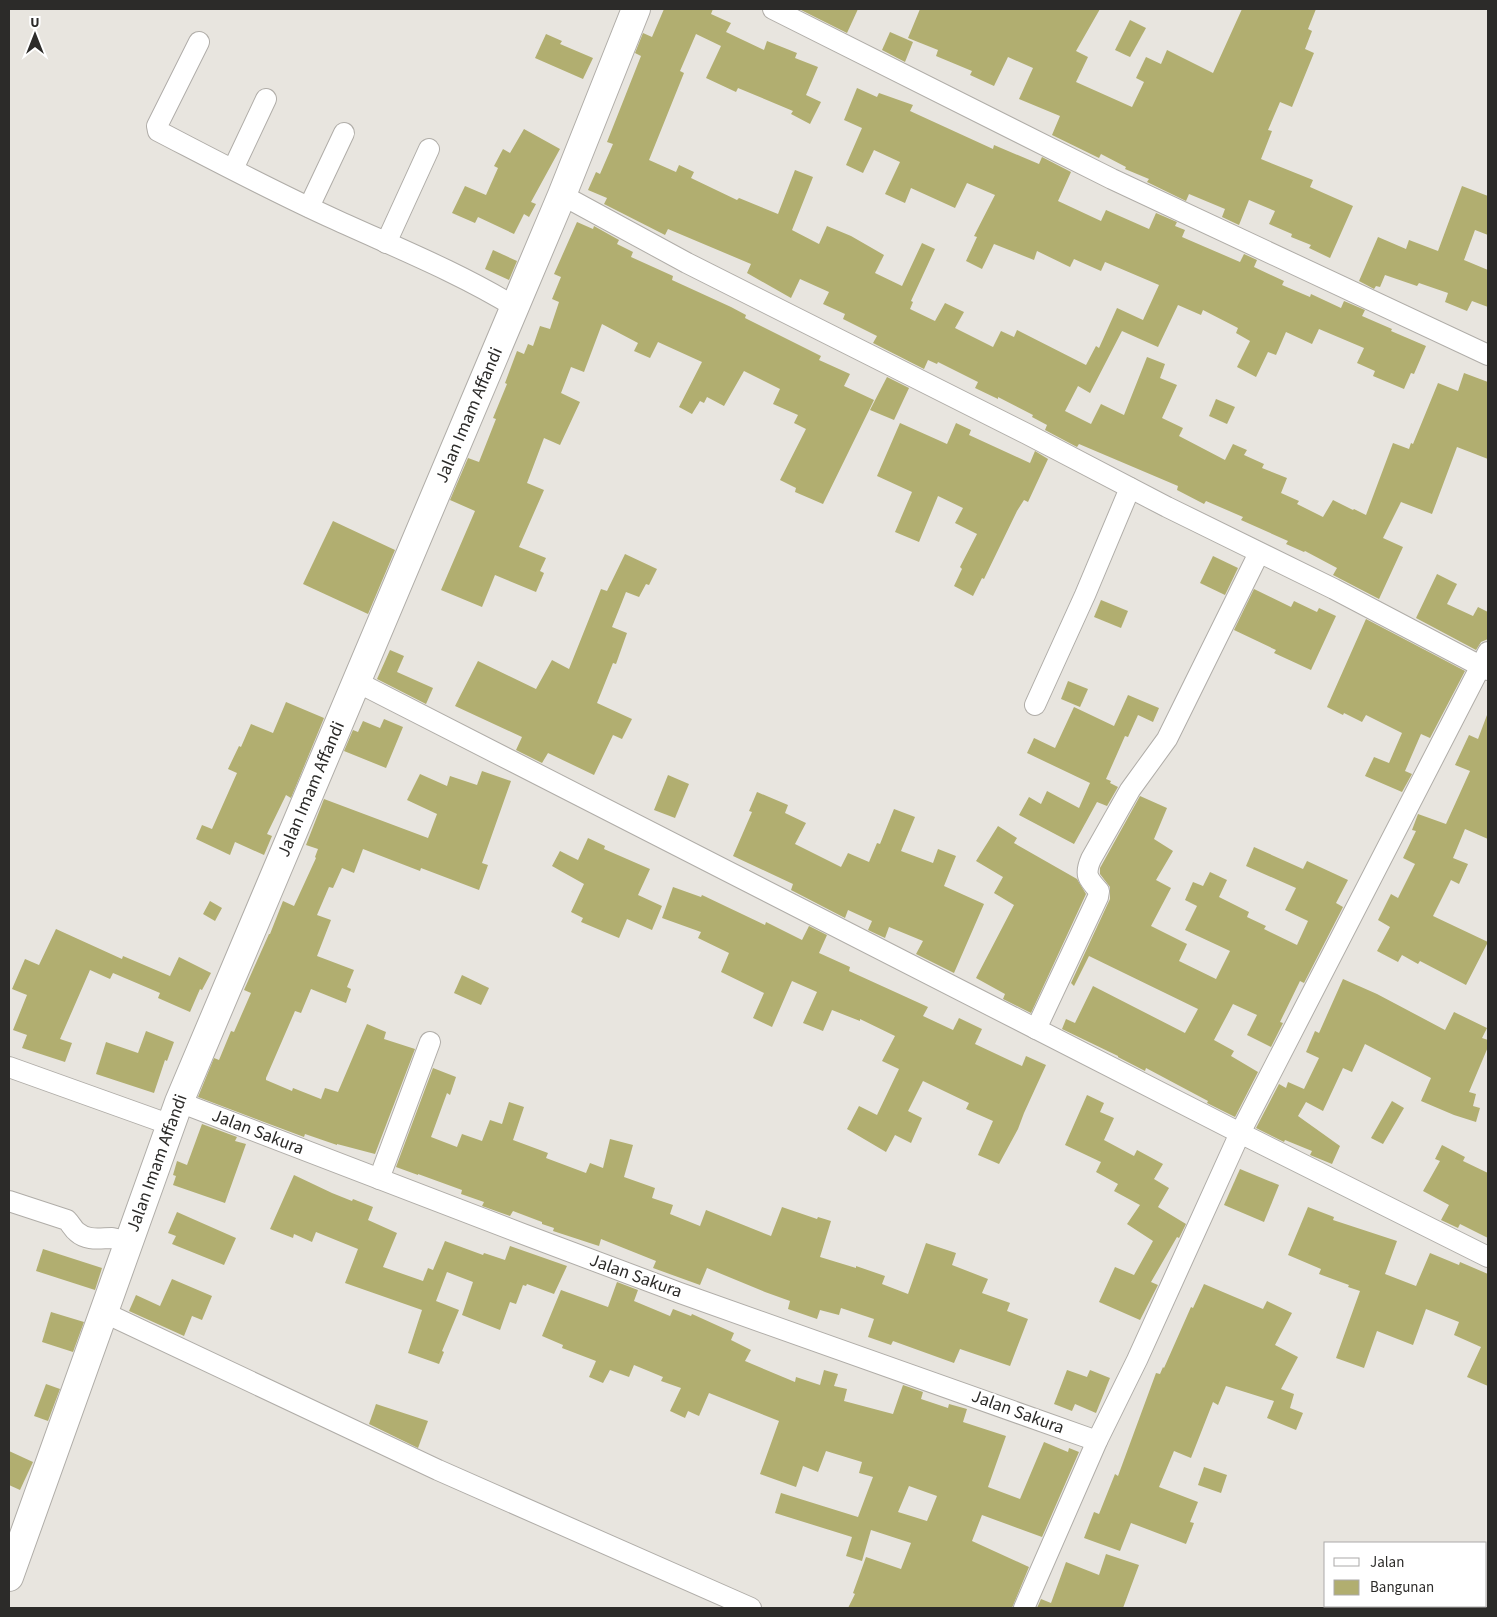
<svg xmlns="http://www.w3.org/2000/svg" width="1497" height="1617" viewBox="0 0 1497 1617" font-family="'Source Sans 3',sans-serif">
<rect width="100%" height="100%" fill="#e8e5df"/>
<!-- building -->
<g fill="#b1ae70" fill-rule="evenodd">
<polygon points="664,9 713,9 711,14 731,23 726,32 764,50 767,41 797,53 795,58 818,67 806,95 821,102 810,124 791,114 793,111 738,88 736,92 706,78 721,46 696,34 680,71 684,73 649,160 676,172 679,165 694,172 691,178 737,200 739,198 778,214 795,170 813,177 792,230 819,244 827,226 851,236 884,255 875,273 902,286 922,243 935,249 911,301 913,302 910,309 935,321 945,303 964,312 955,328 993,347 1001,331 1014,337 1017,330 1086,365 1096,346 1099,348 1117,308 1143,320 1159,285 1105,262 1101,271 1074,259 1070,267 1037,251 1034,260 994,244 982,269 966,261 977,237 974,236 995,195 967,183 955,208 911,188 905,203 885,194 900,162 874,150 863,173 846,165 862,128 844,120 857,88 877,97 879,93 913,105 910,111 993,149 994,145 1039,164 1042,157 1071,172 1058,201 1101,221 1106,210 1149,229 1156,213 1177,222 1175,226 1185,230 1182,237 1240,262 1244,254 1257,260 1254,267 1284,281 1282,285 1310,297 1311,294 1341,308 1344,301 1365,310 1362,316 1392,329 1391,331 1426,346 1414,374 1411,373 1404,389 1373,376 1375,371 1357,363 1364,348 1319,329 1312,344 1286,332 1276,355 1268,352 1256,377 1237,367 1250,341 1236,333 1238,328 1203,310 1201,315 1178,305 1158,347 1122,331 1090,393 1078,386 1065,411 1091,424 1101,404 1124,415 1147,357 1165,364 1160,378 1177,385 1162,418 1183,428 1179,436 1225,460 1233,444 1247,450 1244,455 1264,464 1262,468 1287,478 1281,493 1299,501 1297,504 1323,517 1333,500 1353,510 1354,509 1366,515 1393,443 1409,449 1411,443 1413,444 1438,383 1458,391 1464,373 1488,382 1488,459 1457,447 1432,514 1401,502 1383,538 1403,547 1379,599 1333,575 1337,568 1305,551 1304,552 1286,544 1288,541 1241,520 1243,517 1206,501 1204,504 1177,490 1178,486 1079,444 1077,447 1045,430 1047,425 1032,417 1033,415 998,397 998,399 975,388 978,382 938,362 937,364 928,360 924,369 873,343 877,336 843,319 845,314 823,304 829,292 800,279 791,298 747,273 751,264 668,229 665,235 604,204 607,198 588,190 596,172 600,174 613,144 607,142 641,56 635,53 643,33 652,37"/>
<polygon points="799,9 858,9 847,33"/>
<polygon points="920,9 1100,9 1076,51 1088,57 1076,82 1132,107 1144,82 1136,78 1146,57 1161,64 1167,50 1213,73 1242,9 1316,9 1308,29 1312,31 1305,49 1314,53 1292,107 1280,102 1268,130 1272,131 1261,159 1313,180 1310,187 1353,206 1330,258 1309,248 1311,245 1291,237 1292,234 1269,224 1275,211 1249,200 1239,225 1222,217 1225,209 1189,194 1186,201 1147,182 1149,179 1125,169 1126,167 1101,154 1099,158 1052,135 1060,116 1019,99 1033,68 1008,57 994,86 970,75 972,71 936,56 938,50 908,38"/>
<polygon points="1130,20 1146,28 1130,57 1115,50"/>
<polygon points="890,32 913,42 905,62 882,50"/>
<polygon points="546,34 562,41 560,44 593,58 583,79 535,58"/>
<polygon points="524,129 560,149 531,202 536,204 529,217 524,214 514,234 478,217 475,223 452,213 465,186 486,195 498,168 494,166 503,149 510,153"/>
<polygon points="1462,186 1488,196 1488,235 1475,230 1464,260 1488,270 1488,307 1472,301 1467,311 1445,302 1448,293 1419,283 1417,286 1385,275 1380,287 1376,286 1374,289 1359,281 1378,237 1406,249 1409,240 1438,251"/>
<polygon points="577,222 593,229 594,226 619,240 617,244 633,252 631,257 673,276 672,280 731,307 746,315 745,318 821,356 819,360 850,374 844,386 874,400 823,504 795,492 796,488 780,480 806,429 794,423 798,415 773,404 780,389 744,371 724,406 707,397 704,403 700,401 692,414 679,407 702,362 658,342 650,358 634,351 638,343 602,324 584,372 571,367 561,393 580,402 560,445 544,438 527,483 544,490 519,547 546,558 540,571 544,573 536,592 495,575 482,607 441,590 475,511 450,500 468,458 479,462 496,419 493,418 507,384 505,383 517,351 524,354 528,344 533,346 540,326 550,329 559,302 552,299 561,277 554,274"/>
<polygon points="493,250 517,261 509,280 485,269"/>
<polygon points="887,377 909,388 894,420 870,410"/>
<polygon points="1216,399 1235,407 1227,424 1209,416"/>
<polygon points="900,423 947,444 956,423 971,430 969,435 1030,463 1035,451 1048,459 1028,502 1024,500 1017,511 984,579 982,578 973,596 954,586 962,569 960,567 977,534 955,523 963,508 938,496 919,542 895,532 912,492 877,476"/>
<polygon points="333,521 395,550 368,614 303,584"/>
<polygon points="625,554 657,569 649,585 646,584 639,597 626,592 612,627 627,633 616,664 613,663 597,703 632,719 622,739 613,735 594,775 548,753 542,763 516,750 522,737 455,706 478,661 536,689 552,660 569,669 601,589 607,591"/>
<polygon points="1213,556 1238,568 1225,595 1200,583"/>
<polygon points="1437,574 1457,584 1447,604 1473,616 1478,607 1488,612 1488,639 1481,642 1476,650 1416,618"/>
<polygon points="1254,589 1291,607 1294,601 1317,612 1319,608 1336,616 1311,670 1274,653 1276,650 1234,630"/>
<polygon points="1101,600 1128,611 1121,628 1094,617"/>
<polygon points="1366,619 1465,671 1430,738 1421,734 1405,771 1412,774 1402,792 1365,776 1374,757 1389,763 1402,733 1366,715 1362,722 1344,713 1343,715 1327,707"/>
<polygon points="390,650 404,656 397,672 433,688 426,704 377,679"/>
<polygon points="1068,681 1088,689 1080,707 1061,699"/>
<polygon points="1128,695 1159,708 1153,722 1138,715 1128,737 1125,736 1106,779 1111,781 1110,783 1118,787 1107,806 1097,802 1074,844 1019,815 1029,797 1041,804 1047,791 1079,808 1090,783 1027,753 1034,738 1055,748 1074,707 1114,726"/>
<polygon points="286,702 324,718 291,798 286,795 267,834 272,836 264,855 235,842 230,855 196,839 202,825 212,829 237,773 228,769 239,746 241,747 251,724 273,733"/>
<polygon points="1487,715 1488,839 1465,829 1453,858 1468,864 1459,884 1451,880 1433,916 1488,942 1466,985 1420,961 1418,964 1402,955 1398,962 1377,951 1390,927 1378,920 1391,894 1398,898 1415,864 1403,858 1416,831 1412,830 1418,814 1446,824 1470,771 1455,765 1469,735 1478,739"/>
<polygon points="384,719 403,727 386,768 344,751 353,730 358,732 363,721 380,728"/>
<polygon points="482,771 511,781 482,863 488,865 479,890 421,868 420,871 363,849 354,873 342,868 333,888 329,887 317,915 331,920 317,956 354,970 347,987 351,989 346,1003 311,989 301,1013 295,1011 266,1078 266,1080 292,1091 293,1088 321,1099 325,1088 338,1092 367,1024 386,1032 384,1039 415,1049 375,1154 337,1144 337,1145 305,1134 304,1137 198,1097 214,1058 219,1060 231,1031 234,1032 251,993 244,990 269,934 270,934 283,901 294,906 316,858 315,857 318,849 306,845 324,799 428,838 437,814 407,800 420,774 447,786 450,776 477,785"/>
<polygon points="668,775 689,784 675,818 654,810"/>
<polygon points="757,792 788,805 785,813 806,823 795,844 841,867 848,853 869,862 877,843 880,844 894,809 915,817 901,851 933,863 938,849 956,856 944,886 984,904 954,973 916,954 923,941 889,927 885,938 868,930 872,921 848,910 845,918 791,890 793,884 733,856 752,812 749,811"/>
<polygon points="1140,796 1167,808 1154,839 1173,851 1156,880 1171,888 1151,926 1187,944 1179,961 1216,979 1230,951 1185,930 1197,906 1185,900 1193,882 1203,886 1210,872 1227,880 1219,897 1249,912 1247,917 1266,926 1264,929 1297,945 1308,921 1285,910 1296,888 1246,866 1254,847 1303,869 1307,861 1348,880 1336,903 1343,907 1304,983 1300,981 1280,1022 1283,1023 1271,1047 1247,1035 1257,1015 1233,1004 1214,1040 1234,1051 1231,1056 1258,1072 1235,1117 1207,1103 1208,1101 1146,1068 1145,1071 1118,1057 1118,1056 1062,1029 1066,1019 1075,1023 1093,986 1185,1033 1198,1009 1089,956 1074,986 1071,983 1110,899 1110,887 1100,874 1100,868"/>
<polygon points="998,826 1017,838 1014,843 1077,879 1086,894 1031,1013 1003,999 1005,994 976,978 1014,905 994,893 1003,877 976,861"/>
<polygon points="588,838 605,846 604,849 650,869 638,895 662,906 652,930 627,919 619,938 581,922 583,918 571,912 584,884 552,866 560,851 578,860"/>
<polygon points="673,887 701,897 702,895 765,925 766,922 802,940 809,926 827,935 819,953 850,967 849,971 928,1007 923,1016 953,1030 959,1018 982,1029 975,1044 1022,1066 1026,1056 1046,1065 1024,1113 1018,1129 999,1164 978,1155 993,1121 966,1109 969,1103 923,1081 908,1111 922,1118 911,1143 895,1135 886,1152 847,1129 859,1106 877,1115 899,1069 882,1061 895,1036 860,1019 860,1021 832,1010 823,1031 803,1023 817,992 792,981 772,1027 753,1018 764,993 721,972 729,953 698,938 701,932 662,918"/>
<polygon points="210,901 222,908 215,921 203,914"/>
<polygon points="56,929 122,959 123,956 170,976 179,957 211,973 202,990 200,989 190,1012 158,998 160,993 113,973 110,979 90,970 60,1039 72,1043 65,1062 22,1048 27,1035 13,1030 27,995 12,989 25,959 39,965"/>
<polygon points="462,975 489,988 481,1005 454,993"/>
<polygon points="1343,979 1377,994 1445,1030 1454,1012 1487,1028 1482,1038 1488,1040 1488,1047 1469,1092 1476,1094 1473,1106 1480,1108 1476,1122 1454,1115 1421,1101 1431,1078 1365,1044 1352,1072 1343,1068 1323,1111 1306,1102 1298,1116 1340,1146 1332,1164 1310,1155 1312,1151 1285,1140 1284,1142 1256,1128 1279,1084 1286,1088 1288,1082 1304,1089 1319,1058 1306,1052 1315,1031 1319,1033"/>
<polygon points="146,1031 174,1042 167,1061 165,1060 154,1093 96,1074 106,1042 138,1053"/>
<polygon points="433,1068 456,1077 450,1095 447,1093 431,1137 457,1147 462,1134 482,1141 490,1120 502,1124 509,1102 524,1107 513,1140 548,1153 546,1158 586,1173 590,1163 603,1168 610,1139 633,1145 624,1177 655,1188 652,1198 673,1205 670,1214 700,1226 706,1210 771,1236 782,1207 817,1219 818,1217 831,1221 820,1257 856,1268 856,1266 885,1276 882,1284 908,1294 926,1243 956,1253 952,1265 988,1279 982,1293 1010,1303 1007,1311 1028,1319 1010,1366 960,1349 954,1363 893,1341 891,1345 868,1337 874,1319 841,1308 839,1315 820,1310 817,1319 788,1309 790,1301 765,1292 707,1268 700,1285 653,1268 656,1261 601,1239 599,1246 553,1231 554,1228 542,1224 542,1222 513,1211 510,1216 482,1206 484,1202 461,1194 462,1190 418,1174 418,1175 396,1167"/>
<polygon points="1087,1095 1104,1103 1100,1112 1114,1118 1104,1140 1134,1156 1137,1150 1163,1164 1154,1179 1169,1188 1158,1207 1186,1224 1179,1238 1177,1237 1151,1282 1158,1285 1140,1320 1099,1302 1115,1267 1134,1275 1153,1241 1127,1224 1140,1205 1114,1191 1118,1184 1096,1172 1101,1162 1065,1145"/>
<polygon points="1392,1101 1404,1108 1383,1144 1371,1138"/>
<polygon points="202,1124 237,1137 235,1141 246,1144 225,1203 173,1185 176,1176 173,1175 177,1161 187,1165"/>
<polygon points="1442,1145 1465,1157 1463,1161 1488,1173 1488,1238 1460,1224 1458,1228 1441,1220 1449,1205 1423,1191 1440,1161 1435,1159"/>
<polygon points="1240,1169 1279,1185 1264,1222 1224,1205"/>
<polygon points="294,1175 332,1193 352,1201 353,1199 373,1207 368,1220 397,1233 383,1267 423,1281 428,1268 433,1270 445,1241 483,1255 484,1253 505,1260 510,1246 567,1266 554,1294 527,1284 526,1286 523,1285 516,1304 510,1302 500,1330 462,1315 473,1282 447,1272 436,1301 459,1310 442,1351 444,1352 439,1364 408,1353 422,1310 345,1283 358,1249 316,1232 312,1242 294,1234 293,1238 270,1229"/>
<polygon points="1308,1207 1334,1217 1333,1220 1397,1241 1385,1274 1416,1286 1430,1253 1459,1265 1460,1262 1488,1274 1488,1386 1467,1377 1481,1347 1454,1335 1459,1322 1426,1309 1413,1345 1377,1331 1364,1368 1336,1358 1360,1291 1348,1287 1349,1285 1319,1274 1321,1269 1288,1255"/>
<polygon points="177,1212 236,1238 224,1265 172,1244 176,1236 168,1233"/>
<polygon points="43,1249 102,1268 95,1290 36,1271"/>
<polygon points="172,1279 212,1296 202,1320 192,1316 184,1336 129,1311 136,1295 160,1306"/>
<path d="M 617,1282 L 638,1290 L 634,1301 L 670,1316 L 673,1309 L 691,1316 L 692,1314 L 734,1333 L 731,1340 L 751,1350 L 745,1361 L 795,1382 L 796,1377 L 820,1385 L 824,1370 L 838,1374 L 834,1386 L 847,1389 L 844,1401 L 893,1414 L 903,1385 L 923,1392 L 921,1399 L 948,1408 L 949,1404 L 967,1409 L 963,1422 L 1006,1436 L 988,1487 L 1020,1499 L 1044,1442 L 1068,1452 L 1069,1448 L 1079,1452 L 1042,1537 L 982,1515 L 972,1541 L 1029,1567 L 1012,1608 L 848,1608 L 855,1594 L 853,1593 L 866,1557 L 901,1569 L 911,1543 L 871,1530 L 862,1561 L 846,1556 L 852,1537 L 775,1513 L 781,1493 L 858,1517 L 873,1477 L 859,1473 L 862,1462 L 826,1451 L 818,1472 L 803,1466 L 796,1487 L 760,1474 L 779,1421 L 709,1393 L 699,1416 L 688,1411 L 685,1418 L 670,1411 L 681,1388 L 661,1381 L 663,1377 L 634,1365 L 629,1377 L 610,1370 L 603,1383 L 589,1377 L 596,1361 L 562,1348 L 563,1345 L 542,1336 L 561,1290 L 608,1307 ZM 909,1486 L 937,1496 L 927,1521 L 898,1512 Z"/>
<polygon points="1204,1284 1263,1309 1267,1301 1292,1313 1275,1345 1298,1357 1281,1389 1294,1394 1290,1408 1303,1413 1296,1430 1267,1418 1274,1401 1226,1386 1218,1405 1213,1402 1191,1458 1174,1451 1159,1487 1198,1502 1190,1522 1194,1523 1186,1544 1131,1523 1120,1551 1084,1538 1094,1512 1099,1514 1115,1474 1118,1476 1156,1373 1160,1374 1163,1367 1164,1368 1191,1307 1193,1308"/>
<polygon points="51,1312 84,1322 73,1352 42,1342"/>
<polygon points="1067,1370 1087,1377 1090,1370 1110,1378 1096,1413 1075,1404 1072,1411 1054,1404"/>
<polygon points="46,1384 60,1389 48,1421 34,1416"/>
<polygon points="376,1404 428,1421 418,1448 369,1424"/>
<polygon points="9,1451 33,1462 20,1490 9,1485"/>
<polygon points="1204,1467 1227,1475 1221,1493 1198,1485"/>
<polygon points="1106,1554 1139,1565 1123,1608 1037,1608 1041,1599 1051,1603 1066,1562 1099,1575"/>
</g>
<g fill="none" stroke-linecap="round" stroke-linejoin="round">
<!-- street casing -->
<g stroke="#b0ada8" stroke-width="22">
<g id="street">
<polyline points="773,9 1112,179 1488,355"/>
<path d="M 199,42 L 157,126 L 158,131 C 216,161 274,192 334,219 C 395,247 458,272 515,307"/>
<polyline points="233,169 266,99"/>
<polyline points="562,195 687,263 1027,434 1167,507 1334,589 1488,670"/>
<polyline points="309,207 344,133"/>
<polyline points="386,243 429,149"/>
<polyline points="357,682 1240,1133 1488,1257"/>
<polyline points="1035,705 1085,595 1130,488"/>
<path d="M 1036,1029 L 1098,897 L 1099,891 C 1088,879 1084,875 1091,859 L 1130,790 L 1167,739 L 1259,553"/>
<polyline points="9,1067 171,1125"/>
<polyline points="179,1102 523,1234 680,1293 1097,1441"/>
<polyline points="379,1179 430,1042"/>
<path d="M 9,1201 L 67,1220 C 71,1224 73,1229 77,1232 C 87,1241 100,1238 112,1238 C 117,1239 123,1241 128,1242"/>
<polyline points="103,1312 438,1470 751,1608"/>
<polyline points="1024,1608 1097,1441 1137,1360 1240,1133 1488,652"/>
</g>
</g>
<!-- secondary casing -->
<g stroke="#b0ada8" stroke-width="30">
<polyline id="secondary" points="9,1577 179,1102 562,195 636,9"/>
</g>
<!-- street -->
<use href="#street" stroke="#fff" stroke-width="20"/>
<!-- secondary -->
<use href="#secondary" stroke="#fff" stroke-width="28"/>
</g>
<g text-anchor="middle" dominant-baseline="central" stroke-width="4" stroke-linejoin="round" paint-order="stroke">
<!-- street labels -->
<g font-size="18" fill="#2c2b29" stroke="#fff">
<text transform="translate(469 415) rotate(-67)">Jalan Imam Affandi</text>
<text transform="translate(311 789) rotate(-67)">Jalan Imam Affandi</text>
<text transform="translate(258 1132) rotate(21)">Jalan Sakura</text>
<text transform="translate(157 1163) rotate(-70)">Jalan Imam Affandi</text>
<text transform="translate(636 1276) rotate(20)">Jalan Sakura</text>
<text transform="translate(1018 1412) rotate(20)">Jalan Sakura</text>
</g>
</g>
<!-- border -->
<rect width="1497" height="1617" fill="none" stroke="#2c2b29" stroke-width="20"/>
<!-- legend -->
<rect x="1324" y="1542" width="162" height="65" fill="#ffffff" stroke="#abaaa9"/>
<rect x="1334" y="1558" width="25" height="8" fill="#ffffff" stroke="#abaaa9"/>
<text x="1370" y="1567" font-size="15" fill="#2c2b29">Jalan</text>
<rect x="1334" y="1580" width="25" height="15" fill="#b1ae70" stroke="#abaaa9"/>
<text x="1370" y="1592" font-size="15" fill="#2c2b29">Bangunan</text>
<!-- north arrow -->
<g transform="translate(35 35)" stroke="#ffffff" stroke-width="4" paint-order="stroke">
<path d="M0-4L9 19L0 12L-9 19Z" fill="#2c2b29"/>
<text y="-8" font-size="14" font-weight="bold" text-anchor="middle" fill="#2c2b29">U</text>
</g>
</svg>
